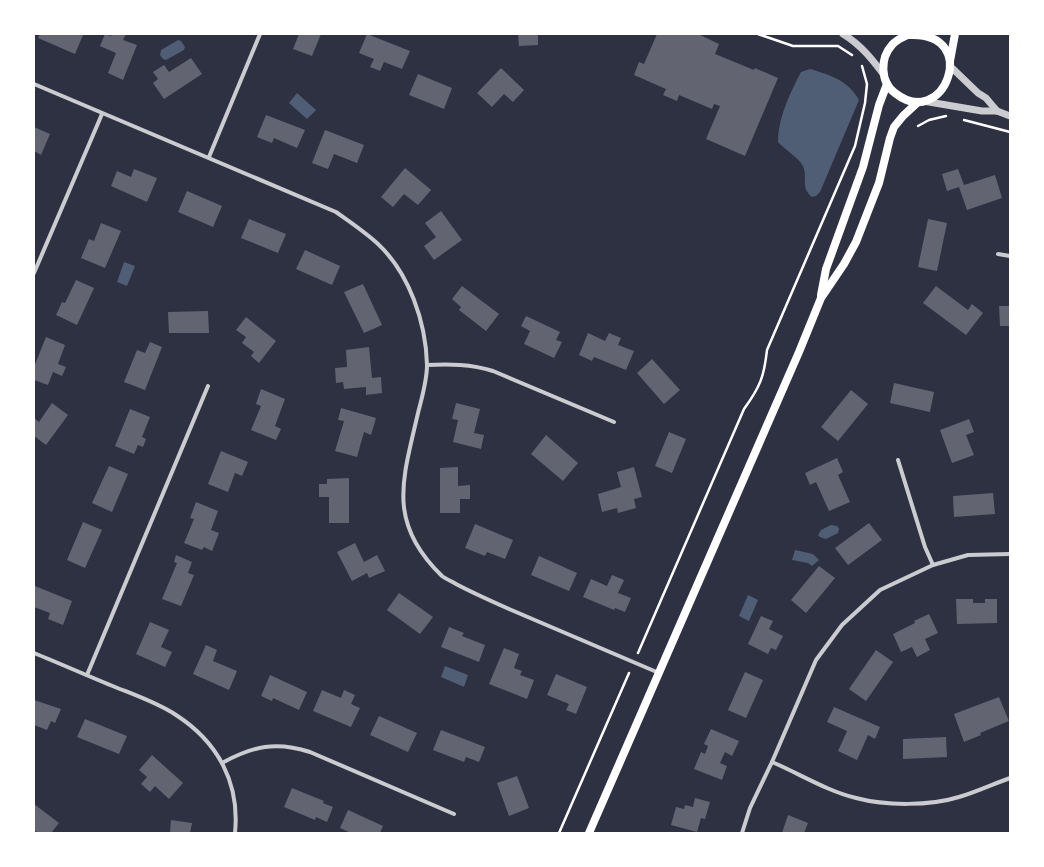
<svg xmlns="http://www.w3.org/2000/svg" width="1044" height="867" viewBox="0 0 1044 867" font-family="Manrope,sans-serif">
<rect width="100%" height="100%" fill="#2d3142"/>
<!-- water -->
<g fill="#4f5d75">
<polygon points="178,40 181,41 185,47 184,50 166,60 163,59 160,55 161,50"/>
<path d="M 810,69 C 830,75 848,80 859,100 L 820,192 L 816,196 L 812,197 C 800,187 808,178 803,166 C 799,158 784,149 778,142 C 778,118 790,93 801,72 Z"/>
<polygon points="297,93 316,110 307,119 289,103"/>
<polygon points="124,262 135,266 127,286 117,282"/>
<polygon points="831,525 837,526 839,529 838,533 826,539 820,537 818,535 821,530"/>
<polygon points="795,550 813,554 819,560 812,566 808,563 792,560"/>
<polygon points="748,595 758,600 749,621 739,616"/>
<polygon points="445,666 468,675 464,687 441,677"/>
</g>
<!-- building -->
<g fill="#626471">
<polygon points="40,34 80,34 83,35 75,54 38,38"/>
<polygon points="105,34 111,36 112,34 126,34 123,40 137,45 123,80 108,73 116,53 100,46"/>
<polygon points="299,34 321,34 312,56 293,49"/>
<polygon points="367,34 410,51 402,69 384,62 380,71 370,67 374,59 359,53"/>
<polygon points="518,34 541,34 541,35 538,35 538,45 519,46"/>
<polygon points="657,34 698,34 719,44 715,54 754,70 755,68 778,78 745,156 706,139 720,106 714,104 712,109 679,95 677,101 663,95 666,89 634,75 639,62 644,64"/>
<polygon points="191,58 202,74 164,99 153,83 158,79 153,72 164,65 169,72"/>
<polygon points="501,68 524,90 513,102 504,94 492,107 477,93"/>
<polygon points="418,74 452,88 444,109 409,95"/>
<polygon points="266,115 305,130 297,148 274,138 272,143 257,137"/>
<polygon points="34,127 50,134 41,155 34,151"/>
<polygon points="325,130 364,145 357,163 334,154 328,169 312,163"/>
<polygon points="405,168 431,190 418,205 404,194 393,207 381,197"/>
<polygon points="134,169 157,178 147,202 111,186 117,171 131,177"/>
<polygon points="958,169 964,185 995,175 1002,198 967,210 959,187 947,191 942,174"/>
<polygon points="187,191 222,206 213,227 178,212"/>
<polygon points="441,211 462,240 434,260 424,246 436,237 425,223"/>
<polygon points="249,219 286,234 278,253 241,238"/>
<polygon points="928,219 947,223 937,271 918,267"/>
<polygon points="101,223 121,231 105,268 81,258 89,239 94,241"/>
<polygon points="305,250 340,266 332,285 296,269"/>
<polygon points="76,280 94,288 77,325 56,315 62,302 65,303"/>
<polygon points="363,284 382,325 364,333 344,292"/>
<polygon points="462,286 499,314 486,331 459,310 461,307 452,299"/>
<polygon points="936,286 968,310 972,304 983,313 966,335 923,303"/>
<polygon points="999,306 1010,306 1010,326 1000,326"/>
<polygon points="208,311 209,333 169,333 168,312"/>
<polygon points="526,316 560,332 556,340 562,342 554,358 524,344 530,331 521,326"/>
<polygon points="246,317 276,341 259,363 251,356 254,352 242,343 246,337 236,330"/>
<polygon points="588,333 605,341 609,333 621,338 618,345 634,351 626,370 594,357 592,361 579,355"/>
<polygon points="46,337 65,345 58,364 66,367 62,376 53,372 48,385 34,380 34,367"/>
<polygon points="150,342 162,347 145,390 124,382 137,350 145,353"/>
<polygon points="369,347 372,378 381,377 382,393 366,395 366,387 344,389 343,382 336,383 335,368 347,367 346,350"/>
<polygon points="652,359 680,390 664,404 637,373"/>
<polygon points="894,383 934,392 930,412 890,403"/>
<polygon points="261,389 285,399 275,426 281,429 276,440 251,430 261,406 256,404"/>
<polygon points="851,390 868,404 838,441 821,427"/>
<polygon points="52,403 68,415 46,445 34,436 34,418 39,422"/>
<polygon points="456,403 480,409 474,433 484,435 481,449 453,442 458,420 452,419"/>
<polygon points="341,408 376,418 371,435 364,432 357,457 335,451 344,421 338,420"/>
<polygon points="130,409 150,417 142,437 146,439 143,447 138,445 134,454 115,446"/>
<polygon points="969,419 974,432 966,435 974,455 952,463 940,430"/>
<polygon points="669,432 686,439 672,473 655,466"/>
<polygon points="546,435 578,463 563,481 531,454"/>
<polygon points="221,451 248,462 242,476 235,473 228,492 208,484"/>
<polygon points="837,458 843,472 838,475 850,502 829,511 816,482 810,485 805,473"/>
<polygon points="109,466 128,474 112,512 92,503"/>
<polygon points="458,467 458,486 470,485 470,499 460,499 460,513 440,513 440,468"/>
<polygon points="634,467 642,497 634,499 636,508 618,513 617,508 602,512 598,494 621,487 617,472"/>
<polygon points="349,478 349,523 329,523 329,497 319,497 319,484 327,484 327,479"/>
<polygon points="993,493 995,514 954,517 953,496"/>
<polygon points="196,502 218,511 211,530 219,533 212,551 204,547 202,550 184,543 194,519 190,518"/>
<polygon points="83,522 102,530 85,568 67,560"/>
<polygon points="869,523 882,540 848,565 835,548"/>
<polygon points="475,524 513,540 505,559 487,552 485,556 465,548"/>
<polygon points="355,543 364,562 377,555 385,571 369,578 367,573 352,581 337,552"/>
<polygon points="176,555 192,562 188,573 194,575 181,606 162,599 177,563 174,562"/>
<polygon points="539,556 577,573 569,591 531,575"/>
<polygon points="819,566 835,578 806,613 791,600"/>
<polygon points="612,575 624,580 618,593 631,598 625,612 615,608 614,610 583,597 591,579 607,586"/>
<polygon points="35,586 72,601 63,625 48,619 50,613 34,607"/>
<polygon points="399,593 433,617 420,634 387,610"/>
<polygon points="956,599 973,599 973,603 985,603 985,599 997,599 997,623 957,624"/>
<polygon points="929,614 938,633 925,639 930,650 917,657 912,647 901,652 893,634 915,623 914,621"/>
<polygon points="761,616 773,621 769,629 783,636 776,650 771,648 768,654 748,644"/>
<polygon points="150,622 169,630 161,647 172,652 165,667 136,654"/>
<polygon points="449,627 464,633 462,636 485,645 479,662 441,647"/>
<polygon points="206,645 217,650 213,661 237,671 229,690 193,674"/>
<polygon points="504,648 519,654 514,668 522,671 520,675 534,680 527,699 489,684"/>
<polygon points="876,650 893,662 866,701 849,689"/>
<polygon points="745,672 763,680 746,718 728,710"/>
<polygon points="556,674 587,687 576,714 566,710 569,704 547,695"/>
<polygon points="270,675 307,692 299,710 273,698 272,701 261,696"/>
<polygon points="322,690 341,698 344,690 355,695 351,704 360,708 351,727 313,711"/>
<polygon points="999,697 1009,721 980,733 981,735 964,742 954,714"/>
<polygon points="34,700 61,709 55,723 51,721 47,730 34,725"/>
<polygon points="834,707 880,727 875,739 868,735 857,760 838,751 847,731 827,722"/>
<polygon points="379,716 417,733 408,752 370,735"/>
<polygon points="85,719 127,736 119,754 77,737"/>
<polygon points="711,729 739,741 732,756 725,752 720,763 727,766 722,780 694,769 701,752 705,754 708,746 704,744"/>
<polygon points="441,730 485,747 479,762 466,757 464,762 433,750"/>
<polygon points="946,737 947,757 903,759 903,739"/>
<polygon points="152,755 183,783 169,799 155,786 150,792 141,784 147,777 139,770"/>
<polygon points="517,776 529,808 509,816 497,783"/>
<polygon points="292,788 324,801 323,803 333,807 327,822 316,817 315,820 284,807"/>
<polygon points="695,798 710,802 705,819 701,818 697,832 671,825 676,807 684,809 685,805 693,807"/>
<polygon points="34,804 59,823 51,833 38,833 34,830"/>
<polygon points="348,810 383,826 380,833 351,833 340,828"/>
<polygon points="788,815 808,823 804,833 782,833"/>
<polygon points="171,820 192,823 190,833 170,833"/>
</g>
<g fill="none" stroke-linecap="round" stroke-linejoin="round">
<!-- path -->
<g stroke="#fff" stroke-width="2.5">
<polyline points="758,34 793,46 838,46 852,55"/>
<polyline points="964,120 1010,132"/>
<polyline points="918,126 929,120 946,116"/>
<path d="M 638,653 L 744,409 C 760,387 764,377 767,350 L 855,146 L 865,103 L 867,84 L 862,66"/>
<polyline points="559,833 629,673"/>
</g>
<!-- minor -->
<g stroke="#caccd0" stroke-width="4">
<path d="M 34,84 L 336,212 C 350,222 365,232 378,244 C 409,273 426,322 427,365 C 427,381 422,397 418,413 C 403,479 386,522 442,576 C 446,579 451,581 456,584 C 473,593 491,601 509,609 C 559,630 609,652 659,673"/>
<polyline points="209,157 260,34"/>
<polyline points="998,254 1010,256"/>
<polyline points="34,273 102,114"/>
<path d="M 427,365 C 449,364 471,364 493,371 L 614,422"/>
<polyline points="898,460 925,547 933,565"/>
<path d="M 34,653 C 61,664 88,676 115,687 C 135,695 158,703 176,715 C 218,742 240,783 235,833"/>
<polyline points="87,675 208,386"/>
<path d="M 772,762 C 800,774 827,791 856,798 C 886,806 930,806 959,797 C 976,792 993,784 1010,778"/>
<path d="M 222,763 C 253,746 276,741 310,752 L 454,814"/>
<polyline points="742,833 750,808 772,762 816,660 842,625 880,590 933,565 968,555 1010,554"/>
</g>
<!-- tertiary -->
<g stroke="#caccd0" stroke-width="7">
<path d="M 843,34 C 861,45 872,59 884,75"/>
<polyline points="951,67 978,93 986,98 997,111"/>
<polyline points="923,101 982,111 997,111 1010,116"/>
</g>
<!-- secondary -->
<g stroke="#fff" stroke-width="8">
<path d="M 910,35 C 982,32 944,132 895,93 C 880,82 880,58 892,45 C 897,39 904,37 910,34"/>
<polyline points="950,61 955,34"/>
<polyline points="821,295 826,269 863,167 879,105 887,84"/>
<polyline points="589,833 799,352 821,298 844,264 856,242 879,183 890,138 894,127 903,116 918,102"/>
</g>
</g>
<!-- border -->
<rect width="1044" height="867" fill="none" stroke="#ffffff" stroke-width="70"/>
</svg>
